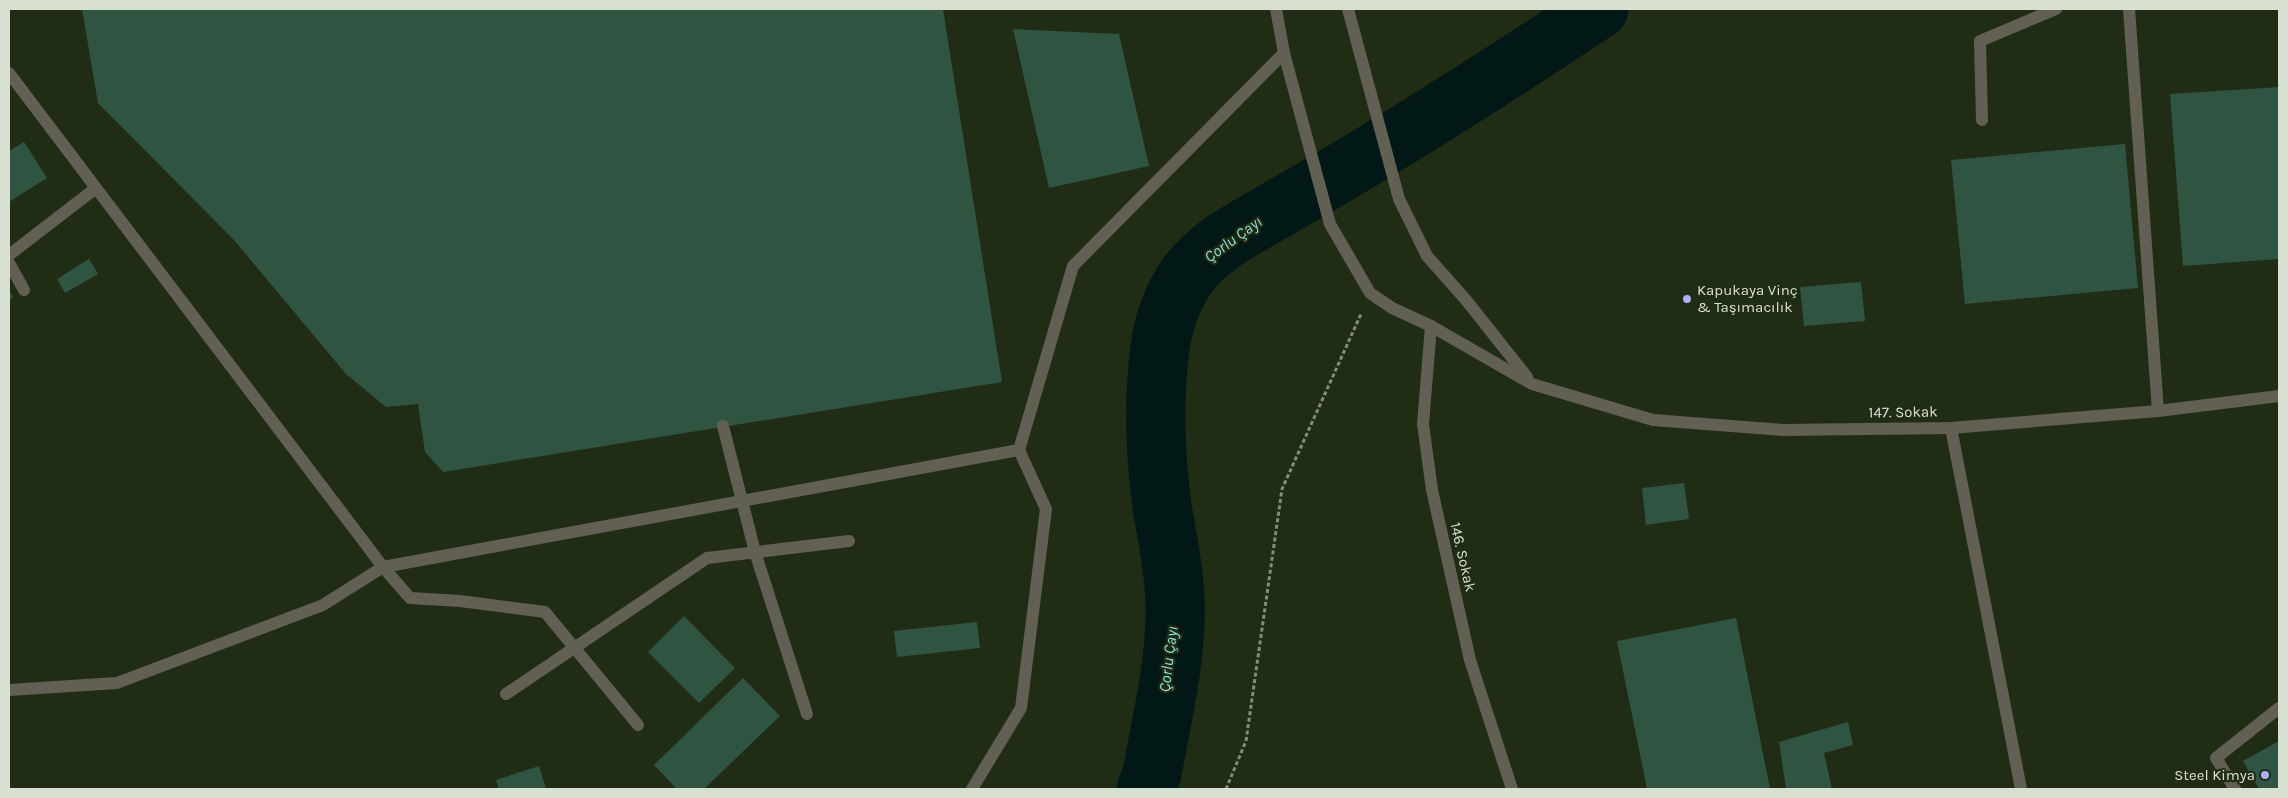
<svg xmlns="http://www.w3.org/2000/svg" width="2288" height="798" viewBox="0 0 2288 798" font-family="Karla,sans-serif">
<rect width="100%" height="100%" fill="#202c14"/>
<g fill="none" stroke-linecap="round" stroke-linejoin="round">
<!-- river -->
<path stroke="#011817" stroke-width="59" d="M 1146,789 L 1152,774 C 1162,717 1177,658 1175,600 C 1174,568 1167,537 1162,506 C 1157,470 1155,432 1156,396 C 1158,352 1161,313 1187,276 C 1209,246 1240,231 1271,213 C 1304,194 1337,175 1370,155 C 1448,108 1524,59 1599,9"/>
</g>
<!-- building -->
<g fill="#305442">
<polygon points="82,9 943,9 1002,382 443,472 425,452 418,404 386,407 346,374 234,240 98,103"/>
<polygon points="1013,29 1119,34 1149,166 1049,188"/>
<polygon points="2279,87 2279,259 2183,266 2170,94"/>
<polygon points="24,142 47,178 9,202 9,151"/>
<polygon points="2125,144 2138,288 1965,304 1951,160"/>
<polygon points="89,259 98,274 65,293 57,279"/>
<polygon points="1861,282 1865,321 1804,326 1800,287"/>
<polygon points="9,290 13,297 9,300"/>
<polygon points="1684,483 1689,519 1646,525 1642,488"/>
<polygon points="684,616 735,668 699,703 648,652"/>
<polygon points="1736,618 1770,789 1647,789 1617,641"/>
<polygon points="977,622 980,648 897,657 894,631"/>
<polygon points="743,678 780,716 704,789 677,789 654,765"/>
<polygon points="1848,722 1853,745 1824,753 1832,789 1786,789 1779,742"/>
<polygon points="2279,741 2279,789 2259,789 2243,761"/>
<polygon points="539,766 546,789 499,789 496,780"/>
</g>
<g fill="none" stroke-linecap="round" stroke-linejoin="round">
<!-- path -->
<polyline stroke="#838d7a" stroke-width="3" stroke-dasharray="4 2.5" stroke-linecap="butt" points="1226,789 1246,741 1282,489 1361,314"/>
<!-- minor -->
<g stroke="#626053" stroke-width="12">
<polyline points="1276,9 1284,53 1330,224 1370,293 1392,308 1431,326 1532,384 1653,420 1783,430 1951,428 2158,411 2279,396"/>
<polyline points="1348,9 1399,199 1427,256 1466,300 1527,377"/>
<polyline points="2129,9 2158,411"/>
<polyline points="9,73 383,567 410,598 460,601 545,612 638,725"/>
<polyline points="1982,120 1980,41 2056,9"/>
<polyline points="9,255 96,188"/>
<polyline points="9,263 24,290"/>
<polyline points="1431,326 1423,424 1432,490 1470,660 1512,789"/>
<polyline points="723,426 755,552 807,714"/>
<polyline points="1951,428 2021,789"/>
<polyline points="9,690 117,683 323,605 383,567 1019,450 1073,266 1284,53"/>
<polyline points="506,694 707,558 849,541"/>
<polyline points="972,789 1021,708 1046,509 1019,450"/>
<polyline points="2235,789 2216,758 2279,708"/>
</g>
</g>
<!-- markers -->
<g fill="#abaffb" stroke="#202c14" stroke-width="2">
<circle cx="1687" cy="299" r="5"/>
<circle cx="2265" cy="775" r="5"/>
</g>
<g text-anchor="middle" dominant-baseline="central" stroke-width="4.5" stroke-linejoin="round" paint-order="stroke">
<!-- poi labels -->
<g font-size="15" fill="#d8e1d1" stroke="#202c14" text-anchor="start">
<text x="1697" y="290">Kapukaya Vinç<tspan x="1697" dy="17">&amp; Taşımacılık</tspan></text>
<text x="2255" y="775" text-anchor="end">Steel Kimya</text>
</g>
<!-- street labels -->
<g font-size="15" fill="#d8e1d1" stroke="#202c14">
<text transform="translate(1903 412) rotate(-1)">147. Sokak</text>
<text transform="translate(1463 557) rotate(77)">146. Sokak</text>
</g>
<!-- water labels -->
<g font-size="16" font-style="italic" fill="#8cdfda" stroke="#202c14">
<text transform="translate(1233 239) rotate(-36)">Çorlu Çayı</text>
<text transform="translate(1168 659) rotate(-83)">Çorlu Çayı</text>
</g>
</g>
<!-- border -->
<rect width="2288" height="798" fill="none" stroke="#d8e1d1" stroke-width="20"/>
</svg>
